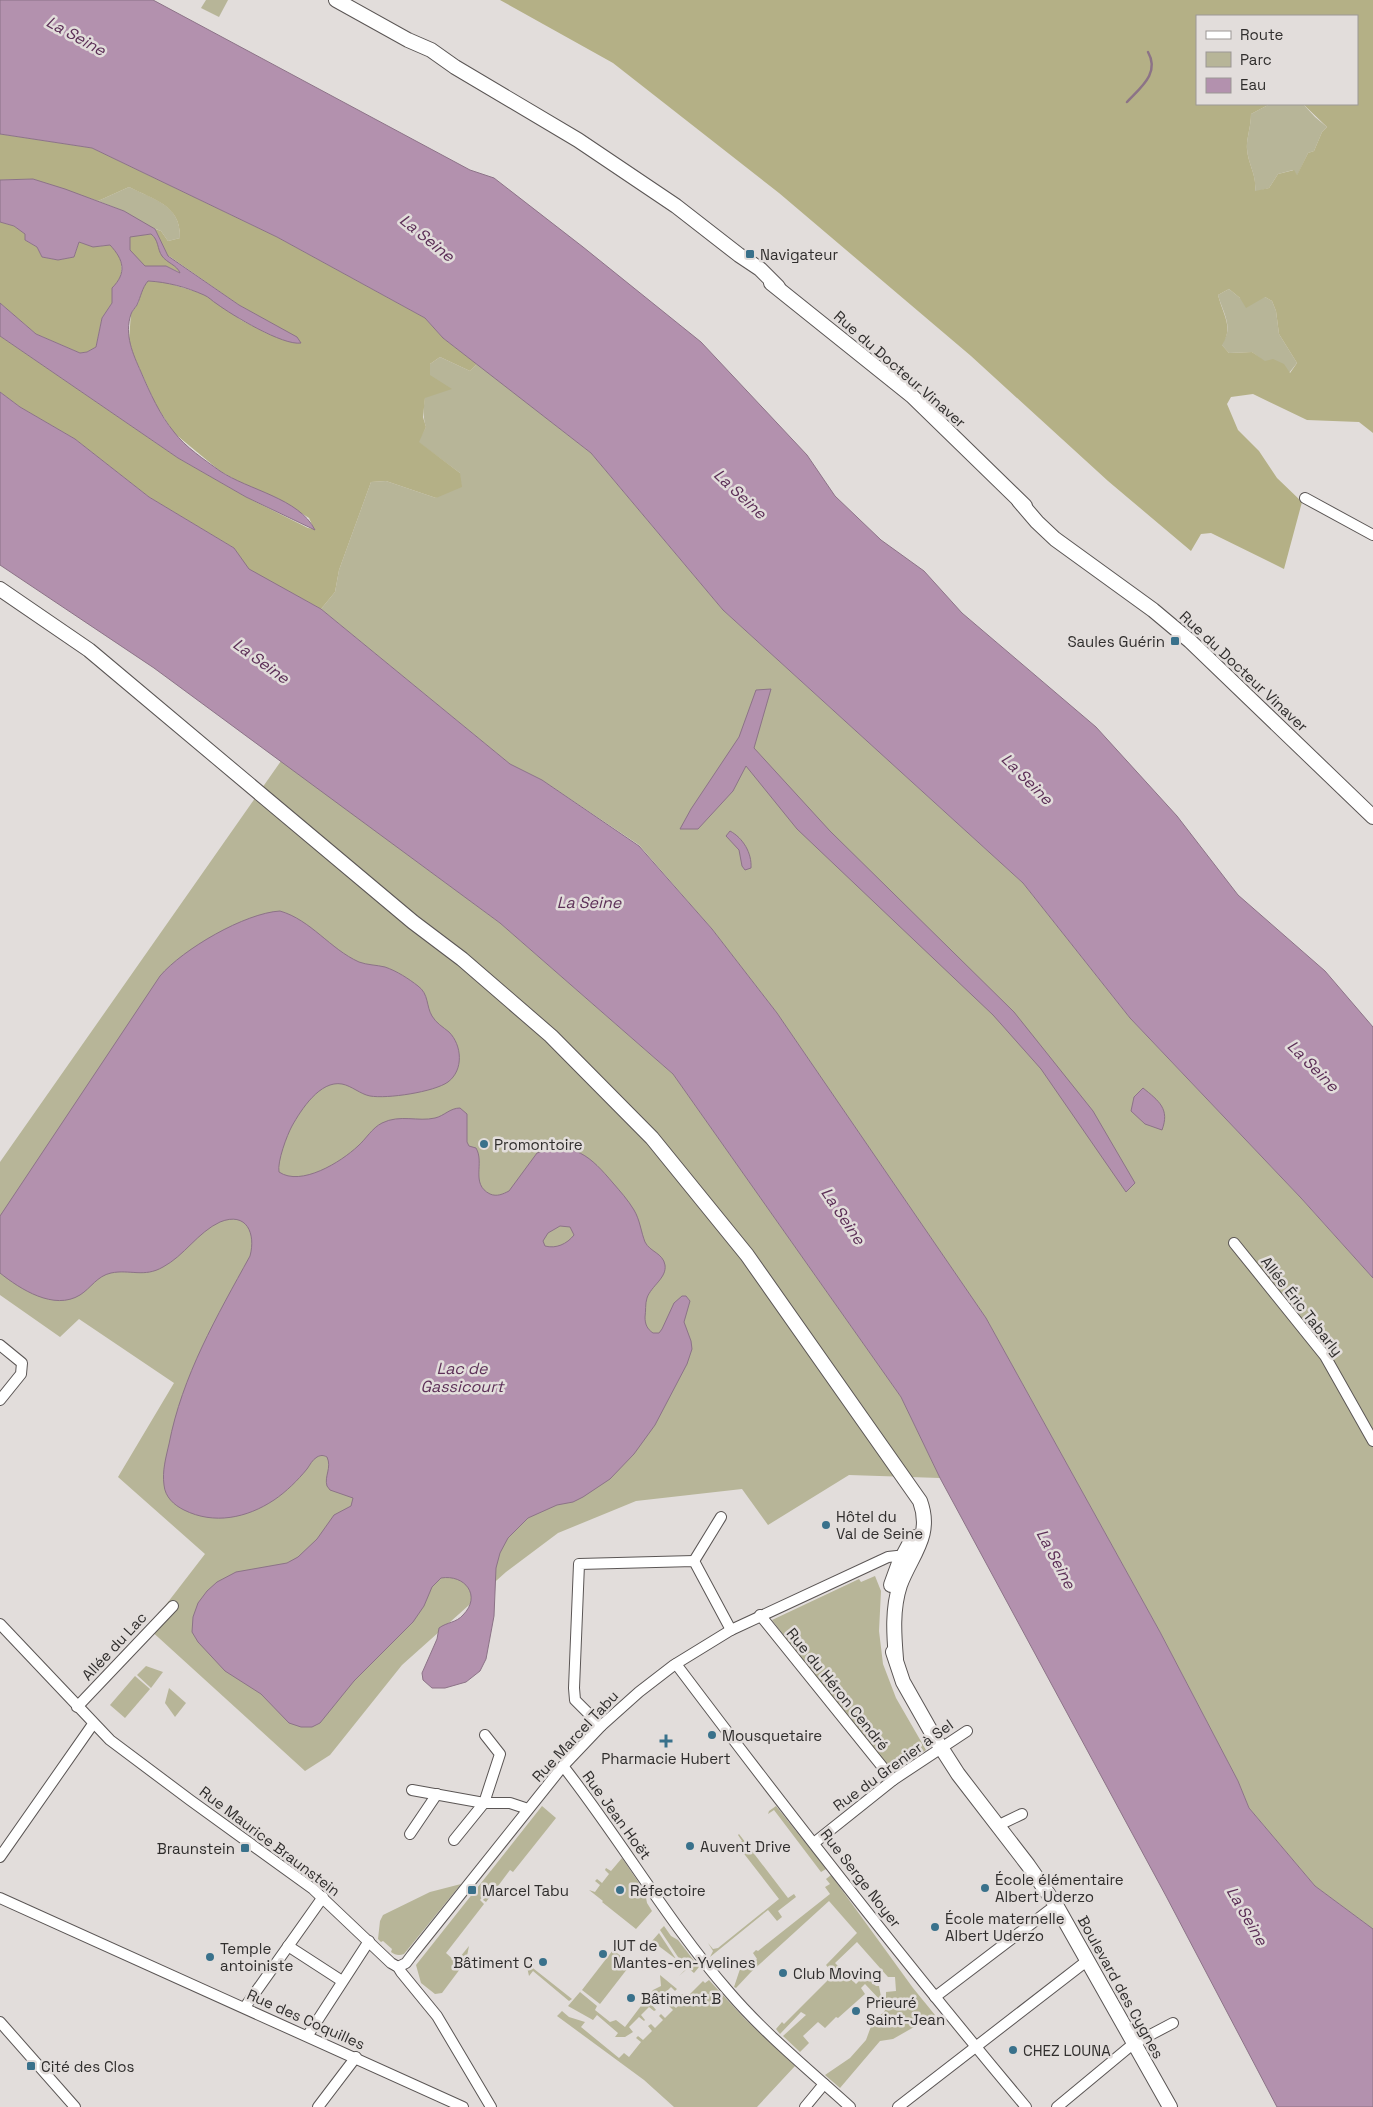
<svg xmlns="http://www.w3.org/2000/svg" width="1373" height="2107" viewBox="0 0 1373 2107" font-family="'Space Grotesk',sans-serif">
<rect width="100%" height="100%" fill="#e2dddb"/>
<!-- green -->
<g fill="#b7b598">
<polygon points="206,0 228,0 219,17 201,8"/>
<path d="M 1270,104 L 1303,104 L 1315,117 L 1327,127 L 1322,132 L 1314,151 L 1308,153 L 1297,176 L 1293,170 L 1278,174 L 1269,188 L 1255,192 C 1257,175 1248,164 1247,149 C 1246,140 1251,127 1251,114 Z"/>
<path d="M 129,187 C 155,200 181,205 180,238 L 168,241 L 161,231 L 145,225 L 124,211 L 98,201 Z"/>
<path d="M 1229,289 L 1240,298 L 1265,297 L 1272,301 L 1276,311 L 1279,334 L 1297,363 L 1289,373 L 1265,362 L 1252,352 L 1229,353 L 1221,344 C 1235,329 1223,313 1218,295 Z"/>
<path d="M 440,357 L 470,371 L 477,364 L 591,453 L 723,610 L 1023,883 L 1130,1018 L 1301,1198 L 1373,1278 L 1373,1929 L 1315,1886 L 1249,1808 L 1238,1781 L 1160,1632 L 986,1318 L 777,1013 L 712,929 L 639,845 L 542,780 L 510,764 L 321,609 L 335,592 L 339,570 L 371,482 L 386,481 L 436,498 L 460,473 L 418,442 L 426,427 C 419,407 430,385 430,364 Z"/>
<polygon points="281,761 500,923 673,1074 901,1397 940,1478 849,1475 768,1525 742,1489 636,1501 558,1533 506,1572 402,1665 330,1755 305,1771 148,1628 205,1554 118,1477 174,1383 79,1319 60,1337 0,1295 0,1162"/>
<polygon points="875,1576 881,1591 879,1631 883,1664 896,1698 926,1750 892,1777 772,1620 859,1579 861,1582"/>
<polygon points="146,1666 163,1672 151,1688 137,1675"/>
<polygon points="135,1676 150,1689 125,1718 110,1705"/>
<polygon points="169,1688 186,1703 175,1717 165,1703"/>
<polygon points="542,1806 556,1818 513,1872 510,1870 486,1902 483,1900 492,1888 490,1887 480,1900 484,1904 446,1953 456,1962 469,1946 466,1961 442,1993 435,1994 421,1983 416,1965"/>
<polygon points="776,1806 823,1865 826,1869 821,1872 774,1810 768,1814 769,1811"/>
<polygon points="739,1834 788,1898 794,1894 796,1897 778,1911 782,1917 777,1921 768,1910 710,1957 713,1951 708,1943 713,1949 718,1948 779,1899 738,1846 732,1849 742,1841 738,1835"/>
<polygon points="622,1858 645,1892 647,1903 652,1911 636,1929 602,1902 603,1901 589,1890 595,1892 600,1885 595,1881 597,1879 602,1883 609,1874 605,1870 606,1868 611,1871"/>
<polygon points="831,1875 913,1988 935,2015 893,2039 880,2041 840,2088 825,2075 850,2058 866,2040 873,2021 884,2012 886,2008 886,1992 896,1991 895,1977 888,1977 857,1942 835,1963 856,1984 865,1975 876,1986 879,1986 882,2002 865,1984 861,1988 865,1994 838,2018 836,2017 825,2028 818,2022 803,2036 809,2043 800,2052 783,2036 806,2015 801,2012 780,2034 776,2029 782,2022 784,2024 834,1974 826,1965 857,1933 829,1901 751,1972 736,1988 734,1987 741,1966 744,1962 748,1967 757,1959 753,1953 756,1950 758,1951 830,1894 825,1887 830,1884 826,1879"/>
<path d="M 461,1884 L 404,1954 C 399,1956 395,1955 391,1952 L 392,1949 L 383,1941 L 381,1942 L 378,1939 L 380,1921 L 383,1915 L 430,1892 Z"/>
<polygon points="664,1926 671,1936 678,1940 699,1967 694,1973 688,1968 679,1976 687,1968 682,1963 660,1930"/>
<polygon points="659,1933 676,1959 652,1941"/>
<polygon points="613,1950 631,1964 600,2004 582,1990"/>
<polygon points="533,1960 529,1965 572,1999 569,2001 533,1971 529,1976 527,1967"/>
<polygon points="660,1975 677,1989 675,1991 671,1987 663,1995 667,1999 665,2001 660,1997 652,2005 656,2010 654,2011 649,2007 641,2015 645,2020 644,2021 639,2017 629,2027 633,2032 625,2037 615,2037 618,2033 597,2015 593,2020 568,2006 580,1992 597,2006 595,2010 610,2022 616,2020 625,2027 653,1990 661,1986"/>
<polygon points="709,1980 745,2019 795,2066 757,2107 674,2107 644,2080 557,2016 562,2011 569,2017 585,2022 581,2027 619,2058 624,2053 629,2057 641,2042 636,2038 638,2036 643,2040 652,2031 648,2026 651,2024 655,2028 663,2020 659,2016 661,2014 665,2018 673,2010 669,2006 671,2004 676,2008 684,2000 680,1996 682,1994 686,1998 703,1981 705,1983"/>
</g>
<!-- forest -->
<g fill="#b4b086" fill-rule="evenodd">
<path d="M 500,0 L 1373,0 L 1373,433 L 1359,422 L 1307,420 L 1253,394 L 1231,397 L 1227,404 L 1238,430 L 1259,451 L 1277,478 L 1302,502 L 1284,569 L 1211,533 L 1201,534 L 1191,551 L 1108,481 L 971,356 L 779,193 L 613,63 ZM 1197,16 L 1357,16 L 1357,104 L 1303,104 L 1327,127 L 1322,132 L 1314,151 L 1308,153 L 1297,175 L 1294,170 L 1278,174 L 1269,188 L 1255,191 C 1257,175 1248,164 1247,149 C 1246,140 1251,127 1251,114 L 1270,104 L 1197,104 ZM 1229,289 L 1240,298 L 1246,308 L 1265,297 L 1272,301 L 1276,311 L 1279,334 L 1297,363 L 1290,373 L 1284,364 L 1273,359 L 1265,361 L 1252,352 L 1229,353 L 1222,345 C 1234,327 1223,315 1218,295 Z"/>
<path d="M 0,134 L 92,148 L 277,237 L 425,318 L 443,338 L 477,364 L 470,371 L 440,357 L 430,364 L 430,375 L 452,389 L 425,398 L 423,417 L 426,427 L 419,442 L 460,473 L 462,487 L 436,498 L 386,481 L 371,482 L 339,570 L 335,592 L 321,609 L 248,569 L 234,548 L 149,497 L 75,439 L 20,407 L 0,392 L 0,336 L 178,458 L 246,497 L 308,528 L 314,529 L 309,518 L 277,498 L 241,483 L 220,471 L 174,433 L 156,405 L 133,354 L 129,340 L 131,313 L 138,304 L 142,288 L 147,281 L 164,282 L 207,295 L 241,320 L 266,333 L 300,343 L 297,338 L 239,305 L 169,256 L 170,263 L 178,268 L 181,273 L 166,266 L 145,266 L 119,254 C 123,268 123,277 113,289 L 112,303 L 102,318 L 96,347 L 87,352 L 80,353 L 36,334 L 0,303 L 0,222 L 14,226 L 26,234 L 25,240 L 37,247 L 42,257 L 58,260 L 74,257 L 79,242 C 107,252 107,242 131,236 C 138,235 145,235 151,234 L 156,238 L 161,254 L 167,255 L 155,229 L 161,231 L 168,241 L 180,238 C 181,205 154,200 129,187 L 98,201 L 33,179 L 0,180 Z"/>
</g>
<!-- water -->
<g fill="#b391ae" stroke="#8c7387" fill-rule="evenodd">
<polygon points="0,0 153,0 470,170 494,178 583,247 701,342 807,455 835,496 881,540 924,571 962,613 1096,727 1177,816 1238,895 1325,971 1373,1027 1373,1278 1301,1198 1130,1018 1023,883 723,610 591,453 443,338 425,318 277,237 92,148 0,134"/>
<path d="M 33,179 L 65,189 L 124,211 L 155,229 L 168,256 L 239,305 L 297,337 L 301,343 C 283,346 232,315 217,304 C 212,301 209,297 204,295 C 186,287 167,282 148,281 C 142,288 141,296 137,305 C 135,308 132,311 131,314 C 124,335 133,354 141,372 C 150,393 160,415 174,432 C 185,447 205,460 220,471 C 248,490 299,498 315,530 L 246,497 L 178,458 L 0,336 L 0,303 L 36,334 L 80,353 L 87,352 L 96,347 L 102,318 L 112,303 L 112,288 C 127,273 124,260 110,245 L 93,247 L 79,242 L 74,257 L 58,260 L 42,257 L 37,247 L 25,240 L 25,234 L 14,226 L 0,222 L 0,180 ZM 151,234 C 159,240 157,249 162,256 C 167,263 177,265 180,273 L 166,266 L 145,266 L 130,250 L 130,237 Z"/>
<polygon points="0,392 20,407 75,439 149,497 234,548 249,569 321,609 510,764 542,780 639,846 712,929 777,1013 986,1318 1160,1632 1238,1781 1249,1808 1315,1886 1373,1929 1373,2107 1277,2107 1166,1896 940,1478 901,1397 673,1074 500,923 154,668 0,565"/>
<polygon points="771,689 754,748 830,831 1014,1012 1093,1111 1135,1183 1126,1192 1041,1069 993,1015 797,829 746,766 733,791 698,829 680,829 691,809 739,737 756,690"/>
<path d="M 730,831 C 743,838 752,853 751,868 L 745,870 L 742,866 L 739,850 L 726,836 Z"/>
<path d="M 280,911 C 311,920 330,949 359,962 C 367,965 377,965 385,967 C 397,971 409,979 418,986 C 429,994 426,1006 432,1016 C 436,1023 443,1027 449,1032 C 462,1045 464,1070 448,1082 C 434,1092 387,1099 370,1096 C 360,1094 352,1086 342,1084 C 320,1080 301,1110 292,1126 C 287,1135 277,1162 279,1172 C 301,1187 341,1162 358,1146 C 366,1139 372,1128 382,1123 C 400,1114 418,1122 435,1118 C 444,1116 450,1108 460,1108 L 467,1114 L 467,1142 L 469,1146 L 476,1148 C 485,1163 470,1184 490,1194 C 497,1197 503,1194 509,1191 L 537,1153 C 574,1140 591,1157 613,1183 C 620,1191 628,1200 634,1210 C 640,1220 641,1232 645,1242 C 650,1252 663,1253 665,1265 C 667,1278 651,1286 647,1298 C 645,1304 646,1311 645,1317 C 645,1324 647,1329 653,1333 L 659,1333 L 662,1329 L 674,1303 L 682,1296 L 686,1296 L 690,1301 L 684,1322 L 691,1341 L 692,1349 L 687,1364 L 655,1425 L 634,1454 L 610,1479 L 583,1497 L 573,1502 L 557,1505 L 528,1518 L 508,1538 L 500,1553 L 496,1568 L 494,1616 L 486,1659 L 480,1671 L 466,1682 L 445,1688 L 432,1688 L 423,1680 L 422,1673 L 437,1639 L 439,1628 C 447,1622 456,1623 463,1615 C 482,1596 465,1574 441,1578 L 432,1587 L 424,1606 L 413,1622 L 354,1681 L 320,1723 L 312,1727 L 301,1727 L 289,1723 L 261,1694 L 225,1671 L 198,1642 L 192,1632 L 193,1617 L 198,1603 L 207,1591 L 217,1582 L 236,1572 L 287,1563 L 298,1557 L 317,1539 L 334,1515 L 351,1506 L 353,1498 L 330,1490 L 327,1486 C 324,1476 332,1468 327,1457 C 323,1455 321,1455 317,1457 C 312,1460 310,1465 307,1469 C 298,1480 286,1492 274,1500 C 247,1518 214,1525 184,1510 C 174,1505 165,1497 164,1485 C 162,1471 166,1457 169,1444 C 182,1376 217,1316 250,1256 C 256,1234 247,1211 220,1222 C 198,1232 184,1256 163,1267 C 144,1278 130,1269 111,1273 C 97,1276 91,1288 80,1295 C 54,1311 20,1289 0,1273 L 0,1216 L 160,976 C 183,949 245,913 280,911 ZM 560,1226 L 570,1227 L 574,1235 C 567,1244 556,1249 545,1246 L 543,1241 L 548,1233 Z"/>
<path d="M 1143,1088 C 1159,1101 1170,1109 1162,1130 L 1145,1124 L 1131,1111 L 1134,1097 Z"/>
</g>
<g fill="none" stroke-linecap="round" stroke-linejoin="round">
<!-- stream -->
<path stroke="#8c7387" stroke-width="2.5" d="M 1127,102 C 1141,87 1160,73 1148,52"/>
<!-- street casing -->
<g stroke="#5b5655" stroke-width="12">
<g id="street">
<polyline points="1305,498 1373,535"/>
<polyline points="1234,1243 1325,1356 1373,1441"/>
<polyline points="0,1345 22,1363 21,1374 0,1400"/>
<polyline points="694,1561 721,1517"/>
<polyline points="760,1615 893,1780"/>
<polyline points="0,1624 110,1740 190,1800 313,1889 391,1963 398,1967 401,1972 437,2016 491,2107"/>
<path d="M 676,1664 C 789,1814 905,1963 1026,2107"/>
<polyline points="77,1707 173,1606"/>
<polyline points="601,1726 575,1700 574,1688 579,1564 694,1561 731,1630"/>
<path d="M 563,1766 C 621,1840 668,1922 729,1992 C 765,2034 809,2070 850,2107"/>
<polyline points="412,1790 484,1803 510,1803 528,1809"/>
<polyline points="997,1826 1022,1814"/>
<polyline points="410,1834 437,1794"/>
<polyline points="454,1840 484,1803 500,1754 485,1735"/>
<polyline points="814,1843 893,1780 967,1731"/>
<polyline points="0,1857 93,1724"/>
<polyline points="0,1898 463,2107"/>
<polyline points="288,1946 342,1981"/>
<polyline points="398,1967 406,1963 412,1955 563,1766 601,1726 639,1692 674,1665 731,1630 888,1557 897,1556 908,1560"/>
<polyline points="935,1997 1056,1905"/>
<polyline points="245,2007 323,1897"/>
<polyline points="0,2022 75,2107"/>
<polyline points="308,2035 369,1941"/>
<polyline points="318,2107 356,2057"/>
<polyline points="805,2107 824,2084"/>
<polyline points="898,2107 1088,1960"/>
<polyline points="1057,2107 1133,2044 1173,2023"/>
</g>
</g>
<!-- secondary casing -->
<g stroke="#5b5655" stroke-width="16">
<g id="secondary">
<polyline points="336,0 408,40 431,50 455,67 578,140 676,206 739,255 760,269 778,287"/>
<polyline points="771,283 912,396 1025,506"/>
<polyline points="1019,501 1037,522 1055,539 1153,610 1190,641 1373,817"/>
<path d="M 0,589 L 89,650 L 413,922 L 462,959 L 551,1036 L 652,1138 L 747,1255 L 920,1501 C 933,1536 911,1555 900,1585 C 892,1609 894,1635 896,1659"/>
<polyline points="891,1585 899,1563 913,1537"/>
<polyline points="893,1652 903,1682 933,1735 958,1774 1028,1865 1056,1905 1170,2107"/>
</g>
</g>
<!-- street -->
<use href="#street" stroke="#fff" stroke-width="10"/>
<!-- secondary -->
<use href="#secondary" stroke="#fff" stroke-width="14"/>
</g>
<!-- markers -->
<g fill="#39718b" stroke="#e2dddb" stroke-width="2">
<rect x="745" y="249" width="10" height="10" rx="2.5"/>
<rect x="1170" y="636" width="10" height="10" rx="2.5"/>
<circle cx="484" cy="1144" r="5"/>
<circle cx="826" cy="1525" r="5"/>
<circle cx="712" cy="1735" r="5"/>
<path d="M663.5 1733.5h5v5h5v5h-5v5h-5v-5h-5v-5h5z"/>
<circle cx="690" cy="1846" r="5"/>
<rect x="240" y="1843" width="10" height="10" rx="2.5"/>
<circle cx="985" cy="1888" r="5"/>
<rect x="467" y="1885" width="10" height="10" rx="2.5"/>
<circle cx="620" cy="1890" r="5"/>
<circle cx="935" cy="1927" r="5"/>
<circle cx="603" cy="1954" r="5"/>
<circle cx="210" cy="1957" r="5"/>
<circle cx="543" cy="1962" r="5"/>
<circle cx="783" cy="1973" r="5"/>
<circle cx="631" cy="1998" r="5"/>
<circle cx="856" cy="2011" r="5"/>
<circle cx="1013" cy="2050" r="5"/>
<rect x="26" y="2061" width="10" height="10" rx="2.5"/>
</g>
<g text-anchor="middle" dominant-baseline="central" stroke-width="5" stroke-linejoin="round" paint-order="stroke">
<!-- poi labels -->
<g font-size="15" fill="#302e2d" stroke="#e2dddb" text-anchor="start">
<text x="760" y="254">Navigateur</text>
<text x="1165" y="641" text-anchor="end">Saules Guérin</text>
<text x="494" y="1144">Promontoire</text>
<text x="836" y="1516">Hôtel du<tspan x="836" dy="17">Val de Seine</tspan></text>
<text x="722" y="1735">Mousquetaire</text>
<text x="666" y="1758" text-anchor="middle">Pharmacie Hubert</text>
<text x="700" y="1846">Auvent Drive</text>
<text x="235" y="1848" text-anchor="end">Braunstein</text>
<text x="995" y="1879">École élémentaire<tspan x="995" dy="17">Albert Uderzo</tspan></text>
<text x="482" y="1890">Marcel Tabu</text>
<text x="630" y="1890">Réfectoire</text>
<text x="945" y="1918">École maternelle<tspan x="945" dy="17">Albert Uderzo</tspan></text>
<text x="613" y="1945">IUT de<tspan x="613" dy="17">Mantes-en-Yvelines</tspan></text>
<text x="220" y="1948">Temple<tspan x="220" dy="17">antoiniste</tspan></text>
<text x="533" y="1962" text-anchor="end">Bâtiment C</text>
<text x="793" y="1973">Club Moving</text>
<text x="641" y="1998">Bâtiment B</text>
<text x="866" y="2002">Prieuré<tspan x="866" dy="17">Saint-Jean</tspan></text>
<text x="1023" y="2050">CHEZ LOUNA</text>
<text x="41" y="2066">Cité des Clos</text>
</g>
<!-- street labels -->
<g font-size="15" fill="#302e2d" stroke="#e2dddb">
<text transform="translate(900 369) rotate(41)">Rue du Docteur Vinaver</text>
<text transform="translate(1244 671) rotate(43)">Rue du Docteur Vinaver</text>
<text transform="translate(1302 1306) rotate(52)">Allée Éric Tabarly</text>
<text transform="translate(114 1646) rotate(-47)">Allée du Lac</text>
<text transform="translate(838 1689) rotate(51)">Rue du Héron Cendré</text>
<text transform="translate(575 1736) rotate(-47)">Rue Marcel Tabu</text>
<text transform="translate(893 1765) rotate(-36)">Rue du Grenier à Sel</text>
<text transform="translate(617 1815) rotate(54)">Rue Jean Hoët</text>
<text transform="translate(270 1841) rotate(37)">Rue Maurice Braunstein</text>
<text transform="translate(861 1878) rotate(52)">Rue Serge Noyer</text>
<text transform="translate(1121 1987) rotate(61)">Boulevard des Cygnes</text>
<text transform="translate(306 2019) rotate(24)">Rue des Coquilles</text>
</g>
<!-- water labels -->
<g font-size="16" font-style="italic" fill="#5c2f57" stroke="#e2dddb">
<text transform="translate(76 36) rotate(29)">La Seine</text>
<text transform="translate(427 238) rotate(39)">La Seine</text>
<text transform="translate(740 494) rotate(43)">La Seine</text>
<text transform="translate(261 661) rotate(36)">La Seine</text>
<text transform="translate(1027 779) rotate(45)">La Seine</text>
<text x="589" y="902">La Seine</text>
<text transform="translate(1313 1066) rotate(45)">La Seine</text>
<text transform="translate(843 1216) rotate(56)">La Seine</text>
<text x="462" y="1368">Lac de<tspan x="462" dy="18">Gassicourt</tspan></text>
<text transform="translate(1056 1559) rotate(62)">La Seine</text>
<text transform="translate(1247 1916) rotate(60)">La Seine</text>
</g>
</g>
<!-- legend -->
<rect x="1196" y="15" width="162" height="90" fill="#e2dddb" stroke="#9b9795"/>
<rect x="1206" y="31" width="25" height="8" fill="#ffffff" stroke="#9b9795"/>
<text x="1240" y="40" font-size="15" fill="#302e2d">Route</text>
<rect x="1206" y="52" width="25" height="15" fill="#b7b598" stroke="#9b9795"/>
<text x="1240" y="65" font-size="15" fill="#302e2d">Parc</text>
<rect x="1206" y="78" width="25" height="15" fill="#b391ae" stroke="#9b9795"/>
<text x="1240" y="90" font-size="15" fill="#302e2d">Eau</text>
</svg>
